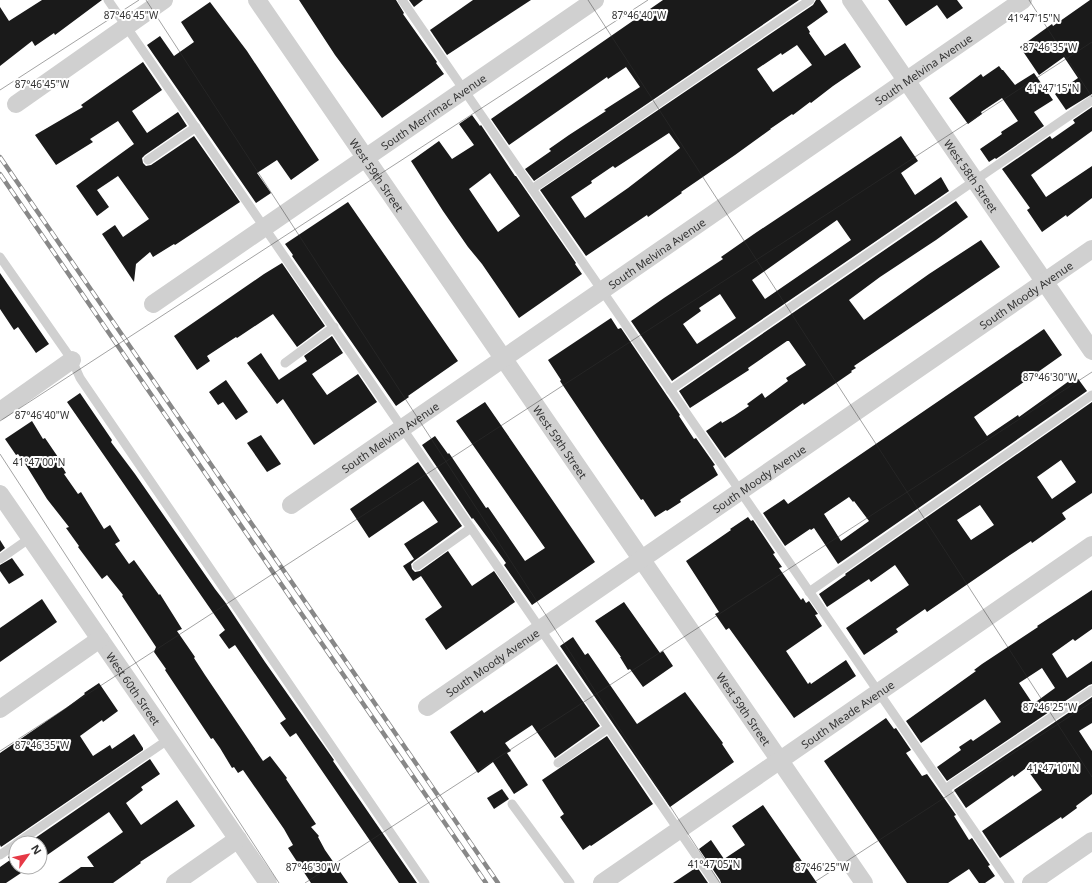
<svg xmlns="http://www.w3.org/2000/svg" width="1092" height="883" viewBox="0 0 1092 883" font-family="'Noto Sans',sans-serif">
<rect width="100%" height="100%" fill="#fff"/>
<!-- building -->
<g fill="#1a1a1a" fill-rule="evenodd">
<polygon points="42,0 102,0 55,35 54,33 35,46 32,41 0,66 0,7 9,21"/>
<polygon points="299,0 396,0 404,13 403,14 437,62 436,63 444,74 382,118 335,55"/>
<polygon points="409,0 423,0 414,7"/>
<polygon points="473,0 531,0 447,55 430,30"/>
<polygon points="663,0 799,0 534,181 525,169 551,151 549,149 569,135 606,111 604,110 640,87 626,67 608,79 607,77 509,145 491,119"/>
<path d="M 816,0 L 820,0 L 828,12 L 807,27 L 810,32 L 809,33 L 825,56 L 845,43 L 861,67 L 833,86 L 811,103 L 810,102 L 793,115 L 792,114 L 770,129 L 771,129 L 735,155 L 681,192 L 682,193 L 648,217 L 647,215 L 586,256 L 540,190 L 813,5 ZM 797,45 L 812,65 L 773,92 L 757,69 L 781,53 L 782,55 ZM 669,133 L 680,148 L 628,188 L 585,218 L 571,197 L 592,183 L 591,181 L 613,166 L 615,168 Z"/>
<polygon points="888,0 957,0 963,8 947,19 937,5 906,26"/>
<polygon points="1090,0 1092,0 1092,94 1066,110 1055,94 1078,78 1064,57 1039,75 1020,47 1052,24 1053,26"/>
<polygon points="210,2 247,51 319,160 291,180 277,160 257,173 271,193 256,203 147,45 160,36 174,56 194,42 181,22"/>
<polygon points="143,62 162,90 132,111 147,133 178,112 187,126 145,155 142,158 143,163 146,166 151,165 194,136 240,202 175,245 174,244 153,257 150,252 136,264 134,282 102,234 115,225 123,237 149,219 118,176 97,190 109,207 97,216 76,186 134,144 118,121 90,139 93,142 56,165 35,135 83,107 81,105"/>
<polygon points="999,66 1002,70 1003,70 1015,85 1034,73 1053,100 1034,112 1044,126 996,159 995,158 989,162 980,149 1002,134 1001,132 1018,121 1002,98 981,112 982,114 968,124 949,98 981,74 983,77"/>
<polygon points="1092,107 1092,131 1031,175 1046,197 1092,166 1092,198 1067,217 1066,215 1042,232 1027,210 1030,208 1002,169 1050,136 1052,139 1075,123 1073,120"/>
<path d="M 472,115 L 480,126 L 481,125 L 515,176 L 516,176 L 576,263 L 575,264 L 582,274 L 519,318 L 482,264 L 468,247 L 443,211 L 411,161 L 439,141 L 452,159 L 474,145 L 459,124 ZM 490,173 L 520,216 L 498,232 L 469,189 Z"/>
<path d="M 901,136 L 918,161 L 901,173 L 915,195 L 941,177 L 949,191 L 672,381 L 631,321 L 664,298 L 723,259 L 721,257 L 754,234 ZM 837,220 L 851,240 L 765,299 L 752,280 ZM 720,294 L 736,318 L 697,344 L 683,324 L 701,311 L 699,308 Z"/>
<polygon points="956,201 968,217 936,240 880,277 849,300 864,320 929,274 981,240 1000,267 854,366 856,368 851,371 852,372 804,405 803,403 725,458 706,431 721,421 722,423 734,416 749,406 747,404 762,393 765,398 788,381 786,378 806,365 789,341 787,341 748,368 749,370 735,379 690,408 679,391"/>
<polygon points="348,202 458,361 408,396 409,397 396,406 292,256 293,255 285,244"/>
<polygon points="282,263 325,326 297,347 273,314 237,338 236,337 207,356 210,361 197,370 174,336 264,274"/>
<polygon points="0,273 49,344 36,353 18,327 14,330 0,309"/>
<polygon points="611,318 618,329 621,328 680,415 679,416 694,439 696,438 715,465 713,466 718,475 680,500 681,502 667,511 666,510 655,517 643,499 641,500 601,442 570,396 560,381 561,380 548,360"/>
<path d="M 1044,329 L 1062,355 L 974,417 L 987,436 L 1018,415 L 1019,417 L 1076,376 L 1087,391 L 838,564 L 814,528 L 811,530 L 810,529 L 785,546 L 763,513 L 784,499 L 788,504 ZM 849,497 L 853,502 L 854,501 L 869,521 L 841,541 L 824,514 Z"/>
<polygon points="332,336 343,353 312,374 327,395 358,374 377,402 314,445 283,399 277,404 247,363 261,353 279,380 280,379 307,361 304,356"/>
<polygon points="226,380 248,412 236,420 223,402 218,405 209,392"/>
<polygon points="80,393 112,440 111,442 135,474 215,589 225,602 265,662 334,760 333,761 417,883 399,883 296,733 290,737 280,723 286,719 235,645 229,649 219,635 225,630 67,402"/>
<polygon points="485,402 595,562 532,605 504,565 506,563 493,545 473,518 472,519 422,445 435,436 448,454 449,453 486,508 488,507 525,561 545,548 456,421"/>
<path d="M 1092,402 L 1092,493 L 1062,513 L 1066,519 L 1032,543 L 1031,541 L 1010,555 L 927,612 L 925,609 L 896,629 L 898,632 L 864,655 L 846,628 L 909,585 L 895,565 L 871,582 L 869,579 L 827,607 L 819,594 L 846,575 L 845,574 ZM 1061,460 L 1076,482 L 1052,499 L 1037,477 ZM 980,505 L 994,525 L 971,540 L 957,520 Z"/>
<polygon points="32,421 43,439 45,438 60,460 59,461 66,473 64,474 78,494 81,492 104,529 110,525 120,541 115,544 129,564 134,560 159,595 160,594 182,629 177,631 195,657 194,658 205,675 263,761 270,756 287,778 286,779 316,824 311,827 319,836 318,837 325,850 348,883 311,883 288,848 293,845 284,829 243,770 238,773 234,767 232,768 220,748 213,738 211,739 165,670 166,669 154,652 156,647 122,596 123,595 107,575 102,579 78,547 79,546 66,528 69,527 47,499 24,462 18,454 16,455 5,439"/>
<polygon points="261,435 281,464 267,472 247,443"/>
<polygon points="418,462 462,526 414,561 411,564 412,569 415,572 420,571 448,551 472,586 494,571 515,602 446,650 425,619 442,607 421,576 413,581 403,566 414,559 404,544 438,522 423,501 369,538 350,509"/>
<polygon points="748,517 751,521 753,520 775,553 773,554 782,567 779,568 801,600 803,598 806,603 809,601 818,614 815,615 822,626 786,651 808,684 810,682 811,684 846,660 856,676 794,718 729,628 726,630 715,614 719,612 686,561 731,530 730,529"/>
<polygon points="0,540 5,548 0,552"/>
<polygon points="12,558 24,575 9,584 0,571 0,565"/>
<path d="M 1092,590 L 1092,629 L 1075,641 L 1073,639 L 1052,654 L 1067,678 L 1092,661 L 1092,684 L 1089,685 L 947,781 L 937,767 L 961,750 L 959,747 L 971,739 L 973,741 L 1001,722 L 985,699 L 921,743 L 906,721 L 976,671 L 974,670 L 982,664 L 1038,627 L 1037,626 ZM 1042,668 L 1055,688 L 1033,704 L 1019,683 Z"/>
<polygon points="42,599 57,622 0,662 0,628"/>
<polygon points="624,602 660,653 663,651 673,666 643,687 630,669 628,670 620,657 621,657 595,621"/>
<polygon points="573,637 585,655 588,653 637,724 685,692 723,743 722,744 734,762 670,807 560,646"/>
<polygon points="557,664 600,726 555,758 532,725 505,743 511,751 507,753 528,785 514,794 493,762 478,773 450,732 482,710 484,713"/>
<polygon points="99,683 118,711 103,722 102,720 80,736 93,756 110,745 112,749 134,734 143,748 143,750 1,847 0,845 0,753 66,708 85,694 84,693"/>
<polygon points="1092,697 1092,723 1079,731 1092,751 1092,794 1076,806 1077,808 1062,819 1061,817 1000,858 982,831 1042,790 1026,768 1014,777 1013,775 966,808 954,790"/>
<polygon points="886,718 894,729 896,728 911,750 906,753 922,776 927,774 956,815 954,816 969,840 972,838 990,865 988,866 995,876 985,883 979,883 969,869 948,883 907,883 824,761"/>
<polygon points="607,736 653,804 591,846 590,845 583,850 560,817 564,814 542,780"/>
<polygon points="150,759 160,774 141,787 143,790 126,803 141,825 177,800 195,826 140,862 141,863 113,883 58,883 81,867 94,867 87,857 123,832 109,812 40,860 40,843 28,843"/>
<polygon points="502,789 509,799 494,809 487,798"/>
<polygon points="763,805 797,854 817,883 721,883 720,880 699,849 711,840 724,859 745,845 732,826"/>
<polygon points="16,851 16,867 30,867 6,883 0,883 0,867 10,860 8,857"/>
<polygon points="697,867 708,883 673,883"/>
</g>
<g fill="none" stroke-linecap="round" stroke-linejoin="round">
<!-- lane -->
<g stroke="#d0d0d0" stroke-width="9">
<polyline points="108,0 715,883"/>
<polyline points="402,0 1010,883"/>
<polyline points="148,160 196,127"/>
<polyline points="532,189 810,0"/>
<polyline points="0,257 72,360 80,378 425,883"/>
<polyline points="285,363 334,327"/>
<polyline points="670,390 1092,100"/>
<polyline points="0,559 30,538"/>
<polyline points="417,566 471,528"/>
<polyline points="809,592 1092,395"/>
<polyline points="558,763 608,728"/>
<polyline points="945,789 1092,690"/>
<polyline points="512,804 570,883"/>
<polyline points="17,843 169,739"/>
<polyline points="0,855 16,844"/>
</g>
<!-- street -->
<g stroke="#d0d0d0" stroke-width="18">
<path id="s1" d="M 257,0 L 864,883"/>
<path id="s2" d="M 851,0 L 1092,351"/>
<polyline points="16,104 164,0"/>
<path id="s3" d="M 153,304 L 595,0"/>
<polyline points="0,411 72,360"/>
<path id="s4" d="M 0,494 L 268,883"/>
<path id="s5" d="M 291,505 L 1023,0"/>
<path id="s6" d="M 427,707 L 1092,249"/>
<polyline points="0,709 100,639"/>
<polyline points="175,883 238,839"/>
<path id="s7" d="M 602,883 L 1092,545"/>
<polyline points="1031,883 1092,841"/>
</g>
<!-- rail casing -->
<g stroke="#888" stroke-width="4.5">
<g id="rail">
<polyline points="0,157 498,883"/>
<polyline points="0,174 486,883"/>
</g>
</g>
<!-- rail -->
<use href="#rail" stroke="#fff" stroke-width="3" stroke-dasharray="9" stroke-linecap="butt"/>
</g>
<!-- ticks -->
<path fill="none" stroke="#333" stroke-width="1" stroke-opacity="0.45" d="M 146,0 L 720,883M 588,0 L 1092,777M 1029,0 L 1092,97M 0,90 L 139,0M 0,421 L 648,0M 0,454 L 279,883M 0,751 L 1092,42M 305,883 L 1092,372M 813,883 L 1092,702"/>
<g text-anchor="middle" dominant-baseline="central" stroke-width="4" stroke-linejoin="round" paint-order="stroke">
<!-- street labels -->
<g font-size="11" fill="#333" stroke="#fff">
<text stroke="none"><textPath href="#s5" startOffset="768">South Melvina Avenue</textPath></text>
<text stroke="none"><textPath href="#s3" startOffset="340">South Merrimac Avenue</textPath></text>
<text stroke="none"><textPath href="#s1" startOffset="212">West 59th Street</textPath></text>
<text stroke="none"><textPath href="#s2" startOffset="213">West 58th Street</textPath></text>
<text stroke="none"><textPath href="#s5" startOffset="444">South Melvina Avenue</textPath></text>
<text stroke="none"><textPath href="#s6" startOffset="727">South Moody Avenue</textPath></text>
<text stroke="none"><textPath href="#s5" startOffset="120">South Melvina Avenue</textPath></text>
<text stroke="none"><textPath href="#s1" startOffset="536">West 59th Street</textPath></text>
<text stroke="none"><textPath href="#s6" startOffset="403">South Moody Avenue</textPath></text>
<text stroke="none"><textPath href="#s6" startOffset="79">South Moody Avenue</textPath></text>
<text stroke="none"><textPath href="#s4" startOffset="236">West 60th Street</textPath></text>
<text stroke="none"><textPath href="#s1" startOffset="860">West 59th Street</textPath></text>
<text stroke="none"><textPath href="#s7" startOffset="298">South Meade Avenue</textPath></text>
</g>
</g>
<g font-size="10" text-anchor="middle" fill="#333" stroke="#fff" stroke-width="4" stroke-linejoin="round" paint-order="stroke">
<text x="639" y="19">87°46'40"W</text>
<text x="131" y="19">87°46'45"W</text>
<text x="1034" y="22">41°47'15"N</text>
<text x="1050" y="51">87°46'35"W</text>
<text x="42" y="88">87°46'45"W</text>
<text x="1053" y="92">41°47'15"N</text>
<text x="1050" y="381">87°46'30"W</text>
<text x="42" y="419">87°46'40"W</text>
<text x="39" y="466">41°47'00"N</text>
<text x="1050" y="711">87°46'25"W</text>
<text x="42" y="749">87°46'35"W</text>
<text x="1053" y="772">41°47'10"N</text>
<text x="714" y="868">41°47'05"N</text>
<text x="313" y="871">87°46'30"W</text>
<text x="822" y="871">87°46'25"W</text>
</g>
<!-- north arrow -->
<g transform="translate(28 855) rotate(57)"><circle r="19" fill="#ffffff" stroke="#adadad"/>
<path d="M0-3L7 15L0 10L-7 15Z" fill="#e63946"/>
<text y="-6" font-size="11" font-weight="bold" text-anchor="middle" fill="#333333">N</text>
</g>
</svg>
